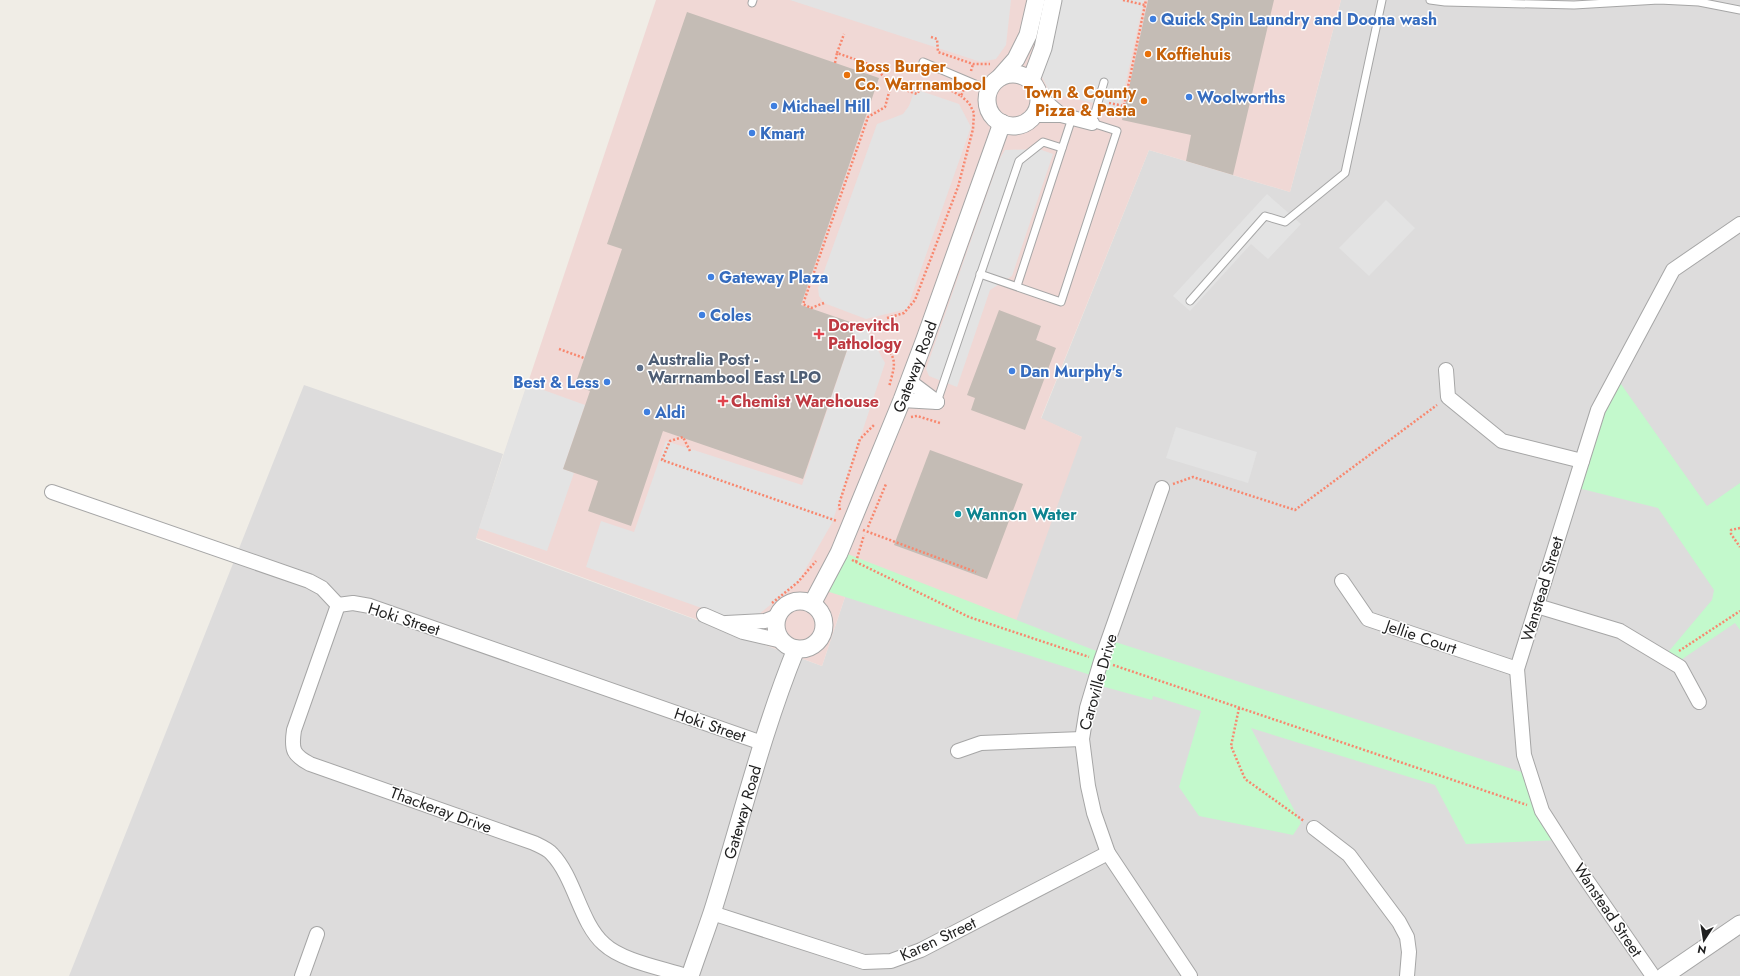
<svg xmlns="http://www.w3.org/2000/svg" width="1740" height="976" viewBox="0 0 1740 976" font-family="Jost,sans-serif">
<rect width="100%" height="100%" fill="#f0ede6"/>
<!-- residential -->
<polygon fill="#dddcdc" points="1341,0 1740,0 1740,976 69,976 304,385 503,454 476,539 822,666 855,567 1082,437 1041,419 1149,150 1290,192"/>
<!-- commercial -->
<polygon fill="#f0d8d5" points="656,0 1341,0 1290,192 1149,150 1041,418 1082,437 1016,621 855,567 822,666 476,538"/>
<!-- park -->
<g fill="#c3f9cc">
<polygon points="1616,377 1707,506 1740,483 1740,630 1735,623 1675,664 1664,657 1712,600 1714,590 1658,508 1574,487"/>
<polygon points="840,551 1104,654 1109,640 1531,775 1561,840 1466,844 1435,785 1251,728 1301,823 1293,835 1199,816 1179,787 1201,711 1153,696 1152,700 1094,684 1097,677 820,589"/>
</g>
<!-- parking -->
<g fill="#e3e3e3">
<polygon points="790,0 1011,0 1006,45 996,59 981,62"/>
<polygon points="1058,0 1144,0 1120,109 1050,93 1042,77"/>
<polygon points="915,89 959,104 971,127 907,309 866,319 824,303 819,296 818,288 877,124 903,114 909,106"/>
<polygon points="1039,149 1053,154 1012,276 990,290 957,387 929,376 926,369 999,160 1005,150"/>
<polygon points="1267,194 1301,224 1268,259 1251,244 1190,311 1173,296"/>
<polygon points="1386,200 1415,228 1369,276 1339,248"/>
<polygon points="856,324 865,327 885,363 832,523 798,582 758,615 727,617 586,567 601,521 634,532 666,441 802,485"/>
<polygon points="527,384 585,405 563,469 574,473 547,551 479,528"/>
<polygon points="1176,427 1257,452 1248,483 1166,458"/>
</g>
<!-- building -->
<g fill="#c4bcb5">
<polygon points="1148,0 1274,0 1233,175 1186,161 1191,135 1122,120"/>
<polygon points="687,12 879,78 801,305 856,324 803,479 663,431 631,526 588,511 598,481 563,469 590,391 575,385 622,249 607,244"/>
<polygon points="999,310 1041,326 1036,340 1056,348 1025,430 971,410 975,398 967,395"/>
<polygon points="930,450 1023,484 987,579 894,545"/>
</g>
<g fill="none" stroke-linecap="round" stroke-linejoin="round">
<!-- service casing -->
<g stroke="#a6a6a6" stroke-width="9">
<g id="service">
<polyline points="1430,0 1445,2 1574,5 1659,0 1699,2 1740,10"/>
<polyline points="752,3 753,0"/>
<polyline points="923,62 989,90"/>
<polyline points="980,274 1061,302 1117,131 1092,123 1104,82"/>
<polyline points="1017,286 1072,118"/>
<polyline points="1190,301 1265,216 1285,222 1345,173 1382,0"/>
<polyline points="937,402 1019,161 1043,142 1062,148"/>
</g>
</g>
<!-- minor casing -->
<g stroke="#a6a6a6" stroke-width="16">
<g id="minor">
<polyline points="1039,96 1061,115"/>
<polyline points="1035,115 1061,115 1092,123"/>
<polyline points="1446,370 1448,397 1502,441 1582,461"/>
<polyline points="909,381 937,402"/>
<polyline points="902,400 937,402"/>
<polyline points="1162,488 1101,661 1087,708 1082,739 1088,786 1094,813 1108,853 1190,976"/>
<polyline points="52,492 309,581 322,588 338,605 353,603 370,606 762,743"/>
<polyline points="1342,581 1368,619 1517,669"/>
<path d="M 338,605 L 294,730 C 291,750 293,755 310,764 L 534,843 C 540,846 548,849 552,854 C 575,878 580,923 604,944 C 622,961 662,968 686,976"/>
<polyline points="1537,606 1620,631 1680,667 1699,702"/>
<polyline points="704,615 743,632 782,641"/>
<polyline points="726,623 765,621 778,616"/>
<polyline points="958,751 981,743 1082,739"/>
<polyline points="1314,828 1349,855 1399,922 1407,937 1409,952 1407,976"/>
<polyline points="712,913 864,962 891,961 921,950 1108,853"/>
<polyline points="302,976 317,934"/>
<polyline points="1653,976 1581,872 1542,811 1524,755 1517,669 1598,410 1673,270 1740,224"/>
</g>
</g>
<!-- tertiary casing -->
<g stroke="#a6a6a6" stroke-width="19">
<g id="tertiary">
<circle cx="1013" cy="100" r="26"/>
<polyline points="1001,76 1016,59 1028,35 1036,0"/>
<polyline points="1031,80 1043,48 1053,0"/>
<circle cx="800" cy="625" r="24"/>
<path id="s1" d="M 812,604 L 839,553 L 902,400 L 925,339 L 1002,123"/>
<path id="s2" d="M 690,976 C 697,955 705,934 712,913 C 740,825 761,735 796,649"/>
<polyline points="1664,976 1740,924"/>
</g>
</g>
<!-- path -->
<g stroke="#f8876e" stroke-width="2.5" stroke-dasharray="2 2" stroke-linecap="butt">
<polyline points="1123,0 1145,5"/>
<polyline points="931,37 937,39 938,52 973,64 990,64"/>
<polyline points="837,53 844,34"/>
<path d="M 835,63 L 837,53 L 874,66 L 891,85 L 917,94 L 924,83 C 938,84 949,89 961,96 L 964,89"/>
<polyline points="971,71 973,64"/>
<polyline points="1109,103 1124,106 1146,0"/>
<polyline points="1015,133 1029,126"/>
<polyline points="824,303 811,308 803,304 868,117 885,107 891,85"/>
<polyline points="887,318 904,313 915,300 958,187 973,129 974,113 969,103 961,96"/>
<path d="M 879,341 C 899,358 895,364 889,387"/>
<polyline points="559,349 584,358"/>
<polyline points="911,417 917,416 940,423"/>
<polyline points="690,451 683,437 670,441 662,460 837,521"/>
<polyline points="1173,484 1193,477 1295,510 1437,405"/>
<polyline points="840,510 839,504 860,439 874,425"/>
<polyline points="868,527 886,484"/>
<polyline points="1740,528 1731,530 1731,534 1740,547"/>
<polyline points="863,530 976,572"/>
<polyline points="852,560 969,617 1089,657"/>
<polyline points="856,562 864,535"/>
<polyline points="772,603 798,582 816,561"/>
<polyline points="1679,651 1740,611"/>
<polyline points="1113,665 1527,805"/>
<polyline points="1239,708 1231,746 1245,779 1304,821"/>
</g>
<!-- service -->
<use href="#service" stroke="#fff" stroke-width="7"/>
<!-- minor -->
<use href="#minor" stroke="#fff" stroke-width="14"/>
<!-- tertiary -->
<use href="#tertiary" stroke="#fff" stroke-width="17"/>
</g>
<!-- markers -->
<g fill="#3f7fe0" stroke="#fff" stroke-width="1.5">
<circle cx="1153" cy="19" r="4"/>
<circle cx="1189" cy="97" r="4"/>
<circle cx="774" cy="106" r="4"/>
<circle cx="752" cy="133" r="4"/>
<circle cx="711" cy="277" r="4"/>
<circle cx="702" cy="315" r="4"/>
<circle cx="1012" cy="371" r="4"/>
<circle cx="607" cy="382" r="4"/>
<circle cx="647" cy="412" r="4"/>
</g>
<g fill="#e8710a" stroke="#fff" stroke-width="1.5">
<circle cx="1148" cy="54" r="4"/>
<circle cx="847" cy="75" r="4"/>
<circle cx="1144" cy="101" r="4"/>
</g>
<g fill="#e0444e" stroke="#fff" stroke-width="1.5">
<path d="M817 328h4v4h4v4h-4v4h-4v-4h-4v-4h4z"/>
<path d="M721 395h4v4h4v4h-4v4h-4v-4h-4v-4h4z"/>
</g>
<circle fill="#5c6f8a" stroke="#fff" stroke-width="1.5" cx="640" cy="368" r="4"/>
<circle fill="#0f9aa8" stroke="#fff" stroke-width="1.5" cx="958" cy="514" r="4"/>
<g text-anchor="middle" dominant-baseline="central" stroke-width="3" stroke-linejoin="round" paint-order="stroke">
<!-- shop labels -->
<g font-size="16" font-weight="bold" fill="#366cbe" stroke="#fff" text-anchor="start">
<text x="1161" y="19">Quick Spin Laundry and Doona wash</text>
<text x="1197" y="97">Woolworths</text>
<text x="782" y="106">Michael Hill</text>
<text x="760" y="133">Kmart</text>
<text x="719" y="277">Gateway Plaza</text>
<text x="710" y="315">Coles</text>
<text x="1020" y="371">Dan Murphy's</text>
<text x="599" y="382" text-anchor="end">Best &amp; Less</text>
<text x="655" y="412">Aldi</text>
</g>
<!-- food labels -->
<g font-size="16" font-weight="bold" fill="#c56008" stroke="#fff" text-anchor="start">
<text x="1156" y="54">Koffiehuis</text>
<text x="855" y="66">Boss Burger<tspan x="855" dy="18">Co. Warrnambool</tspan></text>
<text x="1136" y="92" text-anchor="end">Town &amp; County<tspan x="1136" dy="18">Pizza &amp; Pasta</tspan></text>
</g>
<!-- health labels -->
<g font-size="16" font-weight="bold" fill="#be3a42" stroke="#fff" text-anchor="start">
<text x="828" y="325">Dorevitch<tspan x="828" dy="18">Pathology</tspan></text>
<text x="731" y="401">Chemist Warehouse</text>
</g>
<!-- service labels -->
<g font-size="16" font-weight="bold" fill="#4e5e75" stroke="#fff" text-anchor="start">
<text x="648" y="359">Australia Post -<tspan x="648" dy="18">Warrnambool East LPO</tspan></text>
</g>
<!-- street labels -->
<g font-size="16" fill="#1f1f1f" stroke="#fff">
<text stroke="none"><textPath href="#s1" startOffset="259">Gateway Road</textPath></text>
<text transform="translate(1542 589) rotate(-73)">Wanstead Street</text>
<text transform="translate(404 619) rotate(18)">Hoki Street</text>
<text transform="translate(1421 637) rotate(19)">Jellie Court</text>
<text transform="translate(1098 682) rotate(-74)">Caroville Drive</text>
<text transform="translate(710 725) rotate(19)">Hoki Street</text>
<text transform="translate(441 810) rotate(20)">Thackeray Drive</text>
<text stroke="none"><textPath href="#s2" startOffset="172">Gateway Road</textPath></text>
<text transform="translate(1608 910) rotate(56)">Wanstead Street</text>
<text transform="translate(938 939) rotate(-25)">Karen Street</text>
</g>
<!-- culture labels -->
<g font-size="16" font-weight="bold" fill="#0d838f" stroke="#fff" text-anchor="start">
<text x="966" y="514">Wannon Water</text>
</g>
</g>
<!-- north arrow -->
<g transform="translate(1704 940) rotate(192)" stroke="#ffffff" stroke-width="3" paint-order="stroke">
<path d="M0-3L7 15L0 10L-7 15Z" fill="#1f1f1f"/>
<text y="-6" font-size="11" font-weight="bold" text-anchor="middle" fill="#1f1f1f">N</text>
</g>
</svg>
